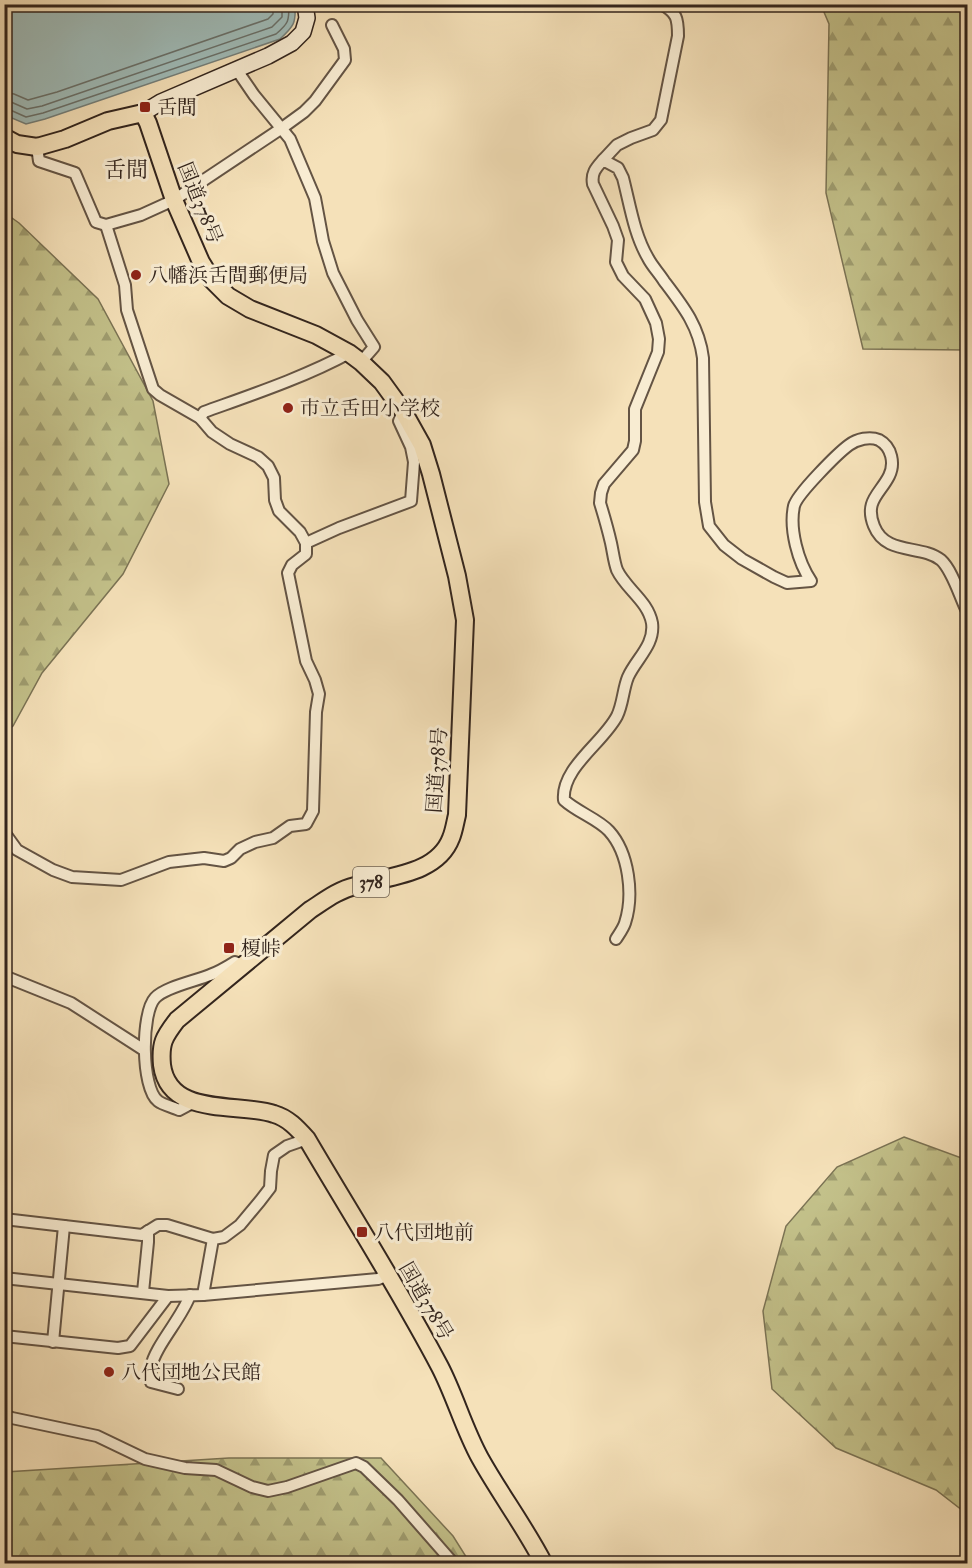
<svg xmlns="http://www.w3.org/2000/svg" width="972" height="1568" viewBox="0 0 972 1568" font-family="'IM FELL Double Pica','Noto Serif JP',serif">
<defs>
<pattern id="forest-firs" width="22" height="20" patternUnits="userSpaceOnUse" patternTransform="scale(1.5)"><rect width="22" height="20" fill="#c3c18a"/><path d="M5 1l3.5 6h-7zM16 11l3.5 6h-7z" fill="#9f9d70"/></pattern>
</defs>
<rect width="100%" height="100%" fill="#f5e1b9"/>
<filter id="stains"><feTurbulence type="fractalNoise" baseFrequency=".00333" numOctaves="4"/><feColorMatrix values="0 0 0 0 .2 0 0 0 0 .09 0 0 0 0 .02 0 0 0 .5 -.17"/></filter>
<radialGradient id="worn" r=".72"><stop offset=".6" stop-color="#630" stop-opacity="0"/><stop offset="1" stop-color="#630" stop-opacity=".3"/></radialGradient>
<!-- forest -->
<g fill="url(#forest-firs)" stroke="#7b7354" stroke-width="1.5">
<polygon points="821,5 967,5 967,350 863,349 826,193 829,24"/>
<polygon points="5,213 19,223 98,299 153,401 169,484 123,574 42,673 13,726 5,732"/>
<polygon points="904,1137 967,1160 967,1514 936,1490 836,1448 772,1389 763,1311 786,1226 837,1167"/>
<polygon points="229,1458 381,1458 453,1536 470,1563 5,1564 5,1472"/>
</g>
<!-- water -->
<path fill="#9fbbb8" stroke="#747f7a" stroke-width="1.5" d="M 4,5 L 295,5 C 296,23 294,26 280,39 L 45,119 L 26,124 L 7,116 L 5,112 Z"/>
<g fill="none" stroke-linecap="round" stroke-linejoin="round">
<!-- shore -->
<g stroke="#69706a" stroke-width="1.5">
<polyline points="4,92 14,94 28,100 57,92 268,19 273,14 273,4"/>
<polyline points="4,101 11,102 27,109 42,106 272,27 282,17 282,4"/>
<path d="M 4,109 L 8,109 L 26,117 L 43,113 L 276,34 C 289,23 289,21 289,4"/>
</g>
<!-- minor casing -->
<g stroke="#645444" stroke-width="14">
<g id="minor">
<polyline points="237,69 241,76 254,95 290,139 315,198 323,241 333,273 357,320 374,347 361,362"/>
<polyline points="37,147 39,161 75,173 96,222 106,225 141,215 174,200 282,128 304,112 315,101 345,60 344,49 332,25"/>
<path d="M 603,160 L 617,145 L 631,138 L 653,130 L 661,120 L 678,36 C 678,18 677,13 661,4"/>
<path d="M 200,418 L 204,412 C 251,395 305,377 349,353"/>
<polyline points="306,543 339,528 411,501 414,462 411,447 399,421 403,411"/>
<polyline points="4,832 17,850 53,870 72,877 121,880 169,862 204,858 224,861 231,858 240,849 255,842 273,838 290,826 306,824 313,811 316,712 319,694 315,680 306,661 288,573 292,565 306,554 306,543 300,532 279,511 275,500 274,478 268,466 258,457 230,444 212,432 200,418 160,395 153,389 127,310 125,285 106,225"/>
<path d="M 616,939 C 619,934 623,929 625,923 C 634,895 629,853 609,831 C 598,819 577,812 564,800 C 561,768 603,743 617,716 C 623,704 623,689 628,677 C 636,659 655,645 652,623 C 648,601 626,589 617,570 C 614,562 613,552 611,543 C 608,530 604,516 600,503 L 601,493 L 604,484 L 633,450 L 635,441 L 635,409 L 658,352 L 659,339 L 656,323 L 645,299 L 623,276 L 616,262 L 618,240 L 613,226 L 593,184 C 591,173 596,168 603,160 L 618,168 L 623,178 C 630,205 634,234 648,258 C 652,266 659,273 664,281 C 683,306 699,326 703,358 L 705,502 L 709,526 L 724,545 L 742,559 L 774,577 L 787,583 L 811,581 C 798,562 789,529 794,506 C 797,494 838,453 849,445 C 857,439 870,436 879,440 C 892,447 895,464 889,476 C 880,494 864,501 874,526 C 886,556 921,544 941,560 C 953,571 960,598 968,613"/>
<polyline points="4,976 71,1003 144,1050"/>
<path d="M 194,1102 L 179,1110 C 173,1107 163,1105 158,1101 C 141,1088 141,1013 155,998 C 165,987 196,981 210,975 C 219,972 227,967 235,962 L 243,966"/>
<polyline points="4,1219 142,1235 158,1225 167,1225 213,1239"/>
<polyline points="4,1278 168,1296 203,1295 378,1279 388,1275"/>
<polyline points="143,1292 148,1242 148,1231"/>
<polyline points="203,1295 213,1239 224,1237 240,1225 260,1201 270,1188 271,1171 274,1155 287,1146 307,1139"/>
<polyline points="4,1336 118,1348 130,1346 168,1296"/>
<polyline points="53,1342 64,1226"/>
<path d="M 178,1389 L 151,1382 C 151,1377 151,1372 151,1367 C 155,1346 182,1318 190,1295"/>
<polyline points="4,1415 12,1418 97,1436 145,1459 185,1468 216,1470 252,1487 268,1491 287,1487 356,1463 364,1467 398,1500 454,1564"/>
</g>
</g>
<!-- secondary casing -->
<g stroke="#33251d" stroke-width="18">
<polyline id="secondary" points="143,113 161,102 268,56 292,43 303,32 307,18 305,4"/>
</g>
<!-- trunk casing -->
<g stroke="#33251d" stroke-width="20">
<path id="trunk" d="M 4,137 L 17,144 L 37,147 L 65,139 L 108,121 L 143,113 L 148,123 L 174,200 L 201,262 L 212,280 L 228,296 L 250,309 L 316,335 L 349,353 L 361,362 L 382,382 L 403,411 L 422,445 L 431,474 L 457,576 L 465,620 L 457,815 C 455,823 454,831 451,838 C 437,875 387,876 355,886 C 338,890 324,901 310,910 L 177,1020 C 164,1037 160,1043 162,1065 C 169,1118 239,1102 274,1114 C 288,1118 297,1128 307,1139 C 351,1214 399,1289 440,1367 C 455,1396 464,1429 480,1458 C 500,1494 525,1527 544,1564"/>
</g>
<!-- minor -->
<use href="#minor" stroke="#f8ecd2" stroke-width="10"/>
<!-- secondary -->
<use href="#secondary" stroke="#f8ecd2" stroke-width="15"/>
<!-- trunk -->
<use href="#trunk" stroke="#f5e1b9" stroke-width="16"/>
</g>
<!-- markers -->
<g fill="#8f2418" stroke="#f8ecd2" stroke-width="2">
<rect x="139" y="101" width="12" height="12" rx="3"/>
<circle cx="136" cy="275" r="6"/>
<circle cx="288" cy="408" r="6"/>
<rect x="223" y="942" width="12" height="12" rx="3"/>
<rect x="356" y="1226" width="12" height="12" rx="3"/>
<circle cx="109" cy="1372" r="6"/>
</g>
<g text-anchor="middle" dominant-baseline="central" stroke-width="6" stroke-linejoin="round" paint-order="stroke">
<!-- shield labels -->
<rect fill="#f8ecd2" stroke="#6e6153" stroke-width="1.5" x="353" y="867" width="36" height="30" rx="4.5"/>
<g font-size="18" font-weight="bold" fill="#33251d">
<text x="371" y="882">378</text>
</g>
<!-- poi labels -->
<g font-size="20" fill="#33251d" stroke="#f8ecd2" text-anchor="start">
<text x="157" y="107">舌間</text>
<text x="148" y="275">八幡浜舌間郵便局</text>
<text x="300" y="408">市立舌田小学校</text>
<text x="241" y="948">榎峠</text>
<text x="374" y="1232">八代団地前</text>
<text x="121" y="1372">八代団地公民館</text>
</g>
<!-- street labels -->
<g font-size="20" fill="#33251d" stroke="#f8ecd2">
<text transform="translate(200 203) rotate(68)">国道378号</text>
<text transform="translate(437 770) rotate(-86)">国道378号</text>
<text transform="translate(426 1301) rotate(60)">国道378号</text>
</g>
<!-- quarter labels -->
<g font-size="22" fill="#33251d" stroke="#f8ecd2">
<text x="126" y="170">舌間</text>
</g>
</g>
<!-- margin -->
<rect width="972" height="1568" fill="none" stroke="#f5e1b9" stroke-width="24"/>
<rect x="6" y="6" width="960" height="1556" fill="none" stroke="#33251d" stroke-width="3"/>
<rect x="12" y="12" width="948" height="1544" fill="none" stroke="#33251d" stroke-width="1.5"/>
<rect width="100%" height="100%" filter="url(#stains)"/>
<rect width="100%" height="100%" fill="url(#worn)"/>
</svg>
